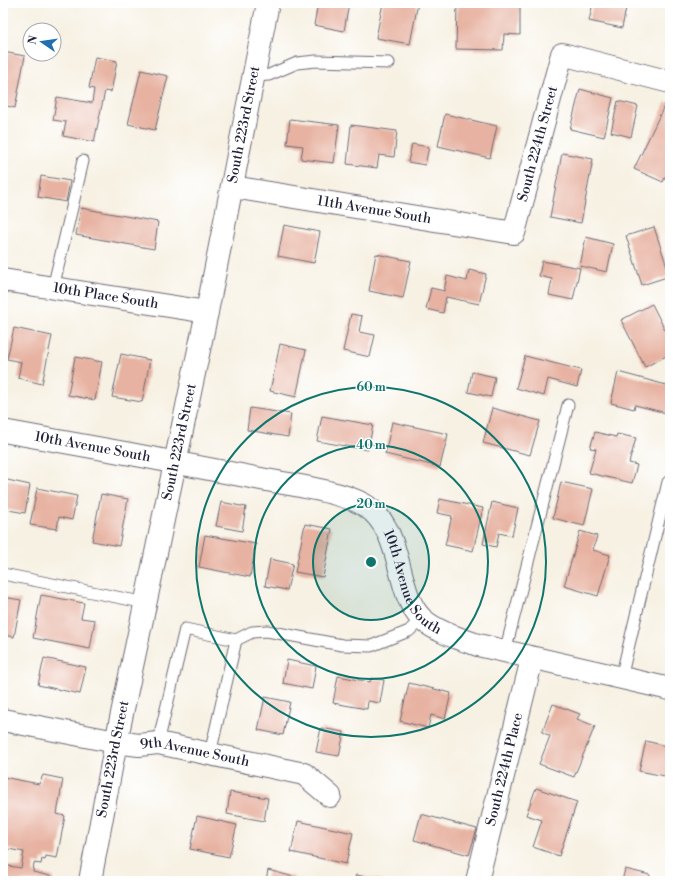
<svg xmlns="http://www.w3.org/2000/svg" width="673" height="884" viewBox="0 0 673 884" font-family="'Libre Bodoni',serif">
<rect width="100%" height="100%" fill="#fff"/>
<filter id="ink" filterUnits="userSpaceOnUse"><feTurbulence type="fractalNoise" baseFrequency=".025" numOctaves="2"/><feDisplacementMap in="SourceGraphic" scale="8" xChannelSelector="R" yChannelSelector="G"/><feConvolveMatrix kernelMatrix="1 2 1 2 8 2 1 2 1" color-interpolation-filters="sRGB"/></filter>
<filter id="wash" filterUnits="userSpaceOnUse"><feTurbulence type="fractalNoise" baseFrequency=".012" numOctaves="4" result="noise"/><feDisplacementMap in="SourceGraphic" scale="16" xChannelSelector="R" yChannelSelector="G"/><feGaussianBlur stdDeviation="0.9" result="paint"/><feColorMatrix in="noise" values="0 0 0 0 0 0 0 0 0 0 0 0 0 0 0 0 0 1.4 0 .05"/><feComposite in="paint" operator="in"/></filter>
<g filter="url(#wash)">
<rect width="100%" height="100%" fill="#f7f1e3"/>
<g id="blocks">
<!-- building -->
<g fill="#e7b2a1">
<polygon points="318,3 349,3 344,31 314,25"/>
<polygon points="383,3 418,3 410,44 376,38"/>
<polygon points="457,3 520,3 520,35 504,34 503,50 456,49"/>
<polygon points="593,3 627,3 622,28 589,21"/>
<polygon points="3,52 25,56 15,108 3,105"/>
<polygon points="95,57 117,61 111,92 105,91 94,142 63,136 66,122 53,120 57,97 92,103 94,89 89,88"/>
<polygon points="141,70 168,76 155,130 128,124"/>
<polygon points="580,89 613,98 604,137 570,129"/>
<polygon points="618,101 638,106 631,137 611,132"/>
<polygon points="666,102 670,104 670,166 663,182 634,169"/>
<polygon points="445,114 497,126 490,158 438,146"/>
<polygon points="290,119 339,125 334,163 301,159 303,146 287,144"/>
<polygon points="351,125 397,131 394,157 379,155 377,168 347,164"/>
<polygon points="412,144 429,147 425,165 408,162"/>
<polygon points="562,153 593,159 581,223 550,217"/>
<polygon points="41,176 70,181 66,202 38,197"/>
<polygon points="81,208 158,222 154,249 76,235"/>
<polygon points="284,225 320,232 314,263 278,256"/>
<polygon points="654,227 670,276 642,285 626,236"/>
<polygon points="586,237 613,244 607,272 580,266"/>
<polygon points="376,254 411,261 403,298 369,291"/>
<polygon points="542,261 580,268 573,300 549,295 552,279 539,276"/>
<polygon points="469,270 486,274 479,304 446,297 443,313 426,309 431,288 444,291 447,276 467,281"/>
<polygon points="652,304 670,340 670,354 645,367 621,320"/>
<polygon points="351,314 362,316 359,332 375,335 370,357 343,351"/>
<polygon points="14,328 52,336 42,384 18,378 21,362 7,359"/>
<polygon points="280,344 306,350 296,397 270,391"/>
<polygon points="121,354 150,360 142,402 112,397"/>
<polygon points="525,356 581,370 577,387 548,379 544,396 516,388"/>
<polygon points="75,357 102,362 95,400 68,395"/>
<polygon points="472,372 495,377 491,397 468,392"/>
<polygon points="618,372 670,386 670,414 635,405 634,409 611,403"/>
<polygon points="250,408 291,414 288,437 247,430"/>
<polygon points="492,408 540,421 530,455 483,443"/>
<polygon points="322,416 373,425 368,450 317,441"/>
<polygon points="392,422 448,434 440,467 385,454"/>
<polygon points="595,432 616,437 617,434 636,438 629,463 637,465 632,483 589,473 596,449 590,448"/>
<polygon points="3,479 30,485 25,513 3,509"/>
<polygon points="561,482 593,489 584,526 553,518"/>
<polygon points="37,488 77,496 72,520 59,517 57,529 30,525"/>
<polygon points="101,494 128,499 119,546 92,541"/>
<polygon points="440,499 483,508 473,551 445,545 452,516 437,513"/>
<polygon points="221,502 246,507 242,531 216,526"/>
<polygon points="492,502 518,508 512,536 499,533 496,547 483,544"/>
<polygon points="305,524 332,529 323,577 295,572"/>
<polygon points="580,531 597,536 593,550 610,555 598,596 564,586"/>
<polygon points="205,535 256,544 250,577 199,567"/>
<polygon points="270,559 293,564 287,590 265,586"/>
<polygon points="41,595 84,603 81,618 95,620 90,649 33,638"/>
<polygon points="3,597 21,600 14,637 3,635"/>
<polygon points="44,658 86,667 80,694 38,685"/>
<polygon points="287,660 316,666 312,689 283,683"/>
<polygon points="338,676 370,682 371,678 384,680 380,703 368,701 367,709 333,703"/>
<polygon points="409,683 451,693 445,719 431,715 428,728 400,721"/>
<polygon points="265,697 290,702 283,735 258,730"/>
<polygon points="553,704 580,714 577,719 595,726 574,777 539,764 550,736 542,732"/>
<polygon points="321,728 344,732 339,756 316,752"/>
<polygon points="646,741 670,747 670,777 639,771"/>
<polygon points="43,775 63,779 57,814 65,816 57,858 46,856 45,860 42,859 41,864 34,863 33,872 54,877 53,881 3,881 3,865 21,868 24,852 3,848 3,777 39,784"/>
<polygon points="536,788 577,802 559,856 533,847 542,820 526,815"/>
<polygon points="230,792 268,798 264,821 227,814"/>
<polygon points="421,814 477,829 469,855 414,840"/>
<polygon points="197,816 237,825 229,857 190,849"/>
<polygon points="298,821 353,833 346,864 291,852"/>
<polygon points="625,869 650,875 649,881 622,881"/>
<polygon points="268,870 294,877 293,881 266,881"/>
<polygon points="356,875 380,880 380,881 354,881"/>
</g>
</g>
</g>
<g filter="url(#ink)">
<use href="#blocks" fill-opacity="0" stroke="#6d6a76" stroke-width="1"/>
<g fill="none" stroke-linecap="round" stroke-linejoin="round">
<!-- lane casing -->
<g stroke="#6d6a76" stroke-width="13">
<g id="lane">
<polyline points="254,76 269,75 297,63 316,61 389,63"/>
<polyline points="53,288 83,161"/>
<polyline points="3,574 146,603"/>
<polyline points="236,640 252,632 267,631 342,645 371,646 409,631 422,618"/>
<polyline points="505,652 568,405"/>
<polyline points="621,678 668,482"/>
<polyline points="158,743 185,629 236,640 210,754"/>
</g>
</g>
<!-- street casing -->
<g stroke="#6d6a76" stroke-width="24">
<g id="street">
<path id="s1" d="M 233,187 L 514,233 L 562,54 L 670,82"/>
<path id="s2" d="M 3,280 L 207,312"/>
<path id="s3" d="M 3,431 C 89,446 175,462 261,479 C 288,484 345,492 366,506 C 404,531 395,592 421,618 C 436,632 460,639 478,645 L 670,689"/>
<path id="s4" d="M 3,720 L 116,742 L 139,745 L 158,743 L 304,774 L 330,796"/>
<path id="s5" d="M 477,881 L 532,659"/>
</g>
</g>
<!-- secondary casing -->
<g stroke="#6d6a76" stroke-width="24">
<g id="secondary">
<path id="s6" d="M 90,881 L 116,742 L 207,312 L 268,3"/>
</g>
</g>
<!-- lane -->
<use href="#lane" stroke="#fff" stroke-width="11"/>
<!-- street -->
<use href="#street" stroke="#fff" stroke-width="22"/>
<!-- secondary -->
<use href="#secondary" stroke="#fff" stroke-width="22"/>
</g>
</g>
<!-- distance rings -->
<circle cx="371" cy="562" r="58" fill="#0f766e" fill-opacity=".12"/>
<g fill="none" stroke="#0f766e" stroke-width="2">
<circle cx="371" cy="562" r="58"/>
<circle cx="371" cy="562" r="117"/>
<circle cx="371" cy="562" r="175"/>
</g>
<g text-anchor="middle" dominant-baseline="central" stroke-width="3" stroke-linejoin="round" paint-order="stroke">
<!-- street labels -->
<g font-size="14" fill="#22223b" stroke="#fff">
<text stroke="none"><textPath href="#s6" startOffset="772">South 223rd Street</textPath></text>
<text stroke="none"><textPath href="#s1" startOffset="377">South 224th Street</textPath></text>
<text stroke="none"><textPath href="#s1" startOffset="143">11th Avenue South</textPath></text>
<text stroke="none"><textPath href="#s2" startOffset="104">10th Place South</textPath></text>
<text stroke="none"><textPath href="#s6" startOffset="448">South 223rd Street</textPath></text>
<text stroke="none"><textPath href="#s3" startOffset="91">10th Avenue South</textPath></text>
<text stroke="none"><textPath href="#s3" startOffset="463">10th Avenue South</textPath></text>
<text stroke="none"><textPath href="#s4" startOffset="195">9th Avenue South</textPath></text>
<text stroke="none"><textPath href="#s6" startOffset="124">South 223rd Street</textPath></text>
<text stroke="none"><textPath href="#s5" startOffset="115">South 224th Place</textPath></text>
</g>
</g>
<circle cx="371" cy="562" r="6" fill="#0f766e" stroke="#fff" stroke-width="2"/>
<g font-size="12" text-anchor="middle" font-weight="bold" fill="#0f766e" stroke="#fff" stroke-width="3" stroke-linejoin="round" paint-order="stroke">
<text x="371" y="391">60 m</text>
<text x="371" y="449">40 m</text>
<text x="371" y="508">20 m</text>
</g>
<!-- margin -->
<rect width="673" height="884" fill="none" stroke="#fff" stroke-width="16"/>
<!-- north arrow -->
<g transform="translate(42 42) rotate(283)"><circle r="19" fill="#ffffff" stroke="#a7a7b1"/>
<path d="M0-3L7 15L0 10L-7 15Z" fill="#1f6fb2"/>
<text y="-6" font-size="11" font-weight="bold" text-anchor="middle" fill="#22223b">N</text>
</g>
</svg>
